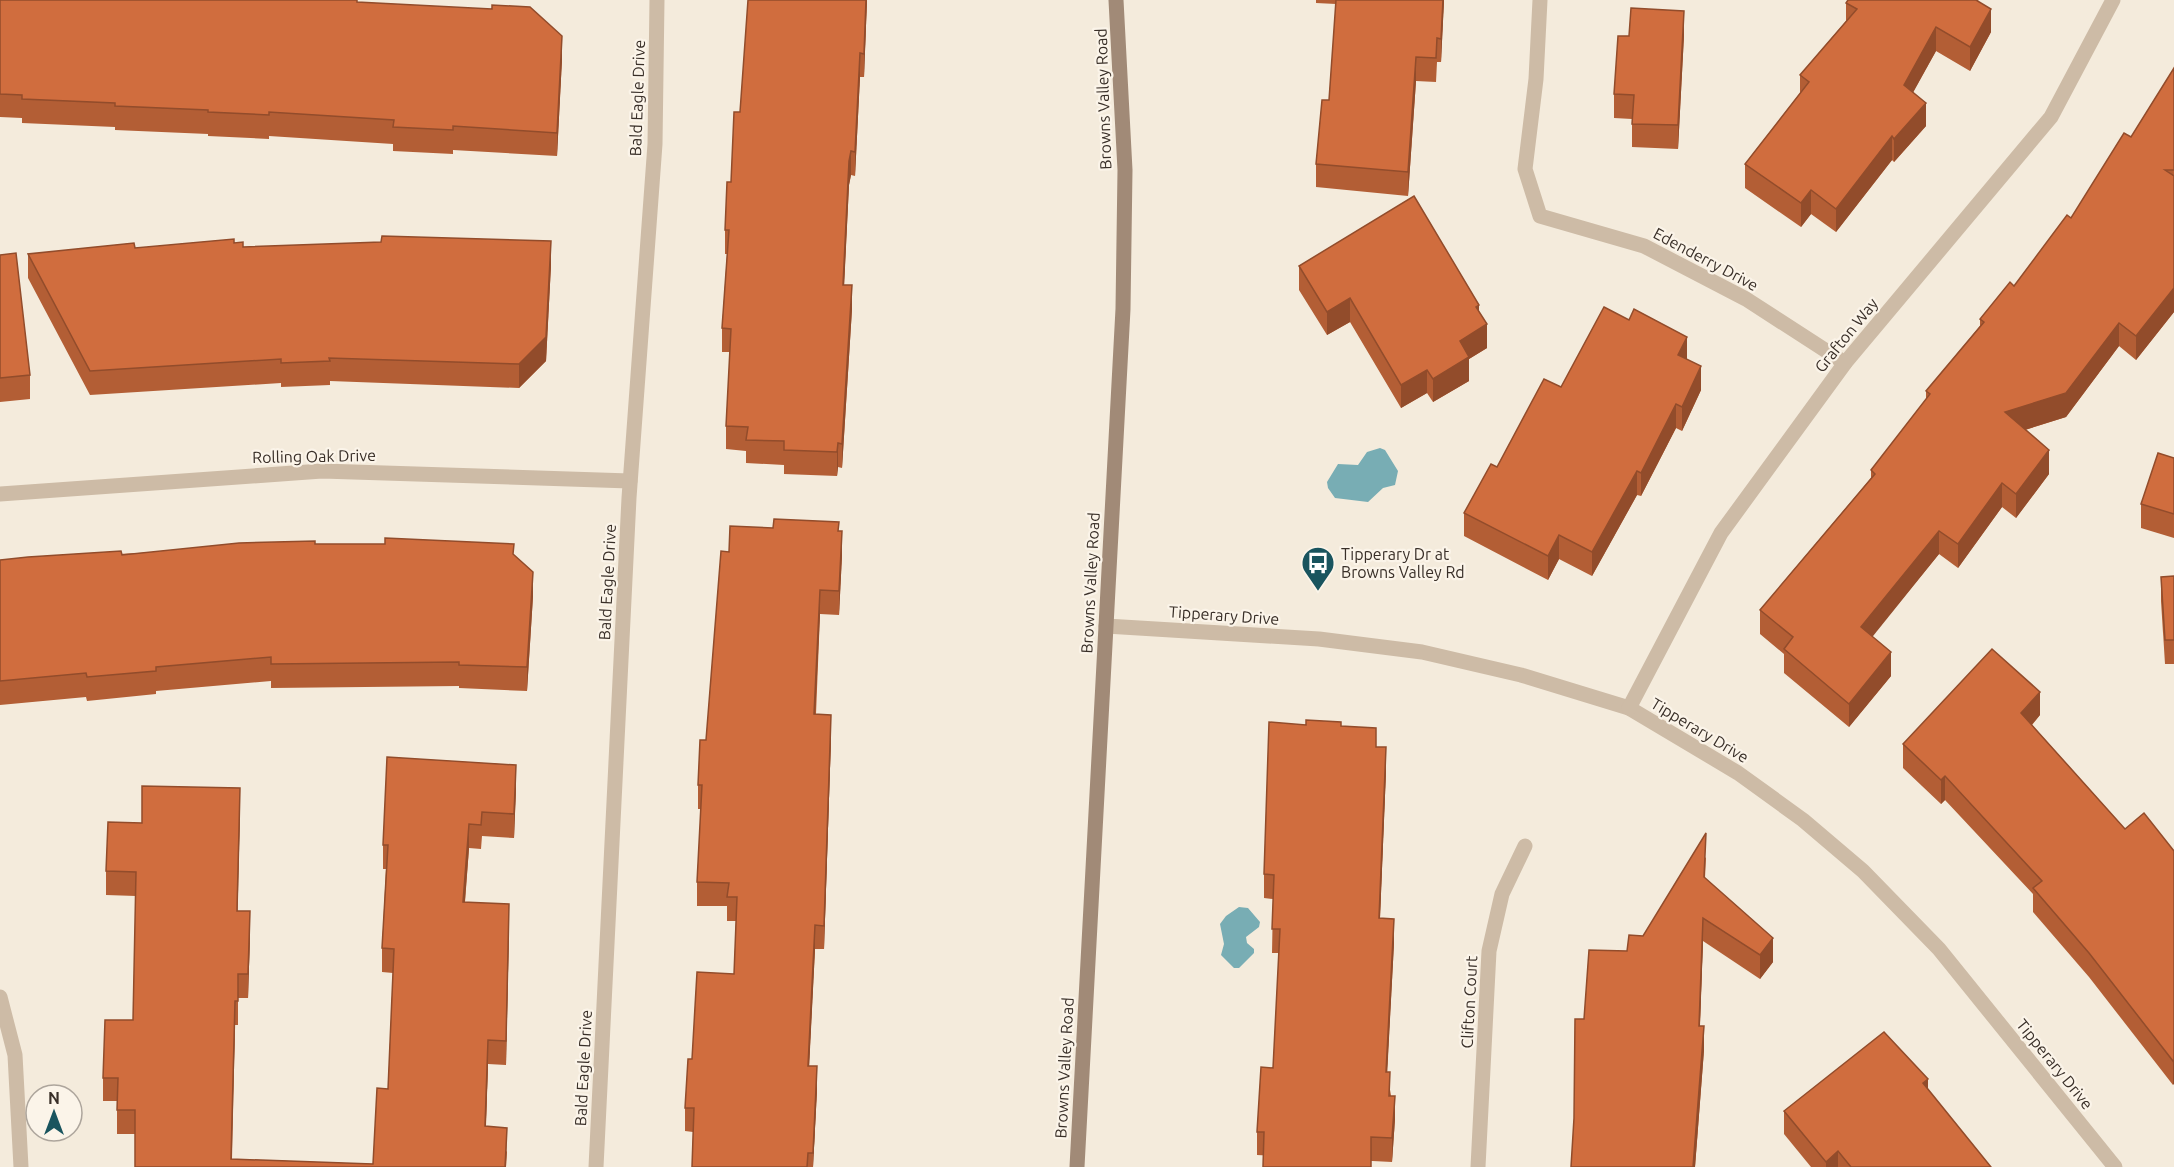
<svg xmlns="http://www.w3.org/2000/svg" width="2174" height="1167" viewBox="0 0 2174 1167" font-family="Ubuntu,sans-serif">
<rect width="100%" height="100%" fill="#f4ebdc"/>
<!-- water -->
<g fill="#78adb4">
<polygon points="1380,448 1385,450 1398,471 1395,485 1383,488 1368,502 1335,498 1328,488 1327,482 1338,464 1358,465 1367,452"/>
<polygon points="1239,907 1248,908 1260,922 1259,927 1246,937 1247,943 1254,949 1254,953 1239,968 1234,968 1221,955 1224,944 1220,924 1226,916"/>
</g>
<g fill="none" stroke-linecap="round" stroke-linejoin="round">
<!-- street -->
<g stroke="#cdbba6" stroke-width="15">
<polyline points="1540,0 1536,79 1525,169 1540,216 1644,246 1746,299 1845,363"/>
<polyline points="0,494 322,471 630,481"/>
<polyline points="1106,626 1319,639 1422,652 1521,675 1629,708 1738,773 1803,820 1863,871 1939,949 2115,1167"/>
<polyline points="1629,708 1721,533 1845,363 2051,117 2113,0"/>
<polyline points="0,997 15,1055 21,1167"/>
<polyline points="596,1167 629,498 655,144 657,0"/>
<polyline points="1478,1167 1489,951 1502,894 1525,846"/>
</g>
<!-- secondary -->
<polyline stroke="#a18a77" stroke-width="15" points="1077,1167 1123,309 1125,170 1116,0"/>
</g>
<!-- wall -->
<g fill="#b35e35">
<polygon points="0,0 357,2 562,59 557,156 453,150 453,154 393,151 393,144 269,136 269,139 208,136 208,134 115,130 115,127 22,123 22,118 0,117"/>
<polygon points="867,0 864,77 860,77 855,176 851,175 849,185 844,285 852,309 842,468 838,467 837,476 784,474 784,465 746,463 746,451 726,449 726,426 730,352 722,352 722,328 727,254 725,254 725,230 740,112"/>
<polygon points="1316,0 1444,0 1441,62 1437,62 1436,82 1416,81 1408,196 1316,187 1316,164 1329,100 1336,4 1316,3"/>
<polygon points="1848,0 1978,0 1991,32 1970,71 1936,51 1913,92 1926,126 1894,162 1892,160 1836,232 1811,214 1801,227 1745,188 1745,164 1800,93 1800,75 1846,21 1846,3"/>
<polygon points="1684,35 1678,149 1632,147 1632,119 1614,118 1614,94"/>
<polygon points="2174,68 2174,312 2136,360 2119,346 2066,417 2025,430 2049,474 2016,518 2002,507 1958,568 1939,554 1872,636 1891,676 1849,727 1784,673 1784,654 1760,634 1760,610 1871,478 1871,470 1926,399 1926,391 1980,326 1980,319 2014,286 2071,218 2131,137"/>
<polygon points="234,243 243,247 551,265 546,361 519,388 330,381 330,385 281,387 281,383 90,395 28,278 28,254"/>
<polygon points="0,255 30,375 30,399 0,402"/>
<polygon points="1299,266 1479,311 1487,348 1469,359 1469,381 1433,402 1427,393 1401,408 1350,322 1327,335 1299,290"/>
<polygon points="1687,359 1701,390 1682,431 1676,428 1641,496 1637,495 1592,576 1559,559 1548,580 1464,536 1464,513 1497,467"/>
<polygon points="2174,458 2174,538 2141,528 2141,504"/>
<polygon points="839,531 842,555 839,615 820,614 816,714 831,739 824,949 815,949 809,1066 817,1090 813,1167 692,1167 693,1132 685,1131 685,1108 692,1059 734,974 736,921 727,921 727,906 697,906 697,882 701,809 698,809 698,785 706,740 729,552"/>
<polygon points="315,544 514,555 533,596 527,691 459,688 459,686 271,688 271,681 156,691 156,694 87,701 86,697 0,705 0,560"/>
<polygon points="2174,576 2174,664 2165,664 2161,601 2161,577"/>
<polygon points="2040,715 2032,725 2125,829 2174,851 2173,1085 2089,977 2033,912 2033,894 1945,800 1941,804 1903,768 1903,744"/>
<polygon points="1341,726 1376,747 1386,771 1380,918 1394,943 1387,1072 1395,1119 1392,1162 1257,1155 1257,1132 1273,1068 1279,953 1272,953 1273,899 1264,898 1264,874"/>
<polygon points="516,788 514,838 482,836 481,849 469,848 465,902 509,928 506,1065 488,1064 486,1126 507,1152 506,1167 135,1167 135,1134 117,1134 117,1101 103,1101 103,1078 133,1020 136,896 106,895 106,871 142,823 240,812 237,911 250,935 248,998 238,998 238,1025 235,1025 232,1159 373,1164 388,1089 393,973 382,972 382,948 386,869 383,869 383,845"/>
<polygon points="1706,857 1705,878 1773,962 1760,979 1703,941 1700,1026 1704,1050 1695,1167 1571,1167 1584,1019 1643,936"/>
<polygon points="1928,1090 1991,1167 1811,1167 1784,1134 1784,1111"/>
</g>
<!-- shaded-wall -->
<g fill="#924c2b">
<polygon points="866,0 867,0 864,77 864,54"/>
<polygon points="1443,0 1444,0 1441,62 1441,39"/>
<polygon points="1991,9 1991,32 1970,71 1970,47"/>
<polygon points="1684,11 1684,35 1678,149 1678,125"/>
<polygon points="1936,27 1936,51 1904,109 1904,85"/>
<polygon points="562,36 562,59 557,156 557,133"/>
<polygon points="860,53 860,77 855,176 855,152"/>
<polygon points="1416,57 1416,81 1408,196 1408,172"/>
<polygon points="1926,103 1926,126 1894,162 1894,139"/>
<polygon points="1892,136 1892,160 1836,232 1836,209"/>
<polygon points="851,151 851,175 849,185 843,309 843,285 849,161"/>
<polygon points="1811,190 1811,214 1801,227 1801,203"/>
<polygon points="551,241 551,265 546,361 519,388 519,364"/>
<polygon points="852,285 852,309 842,468 842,444"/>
<polygon points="2174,288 2174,312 2136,360 2136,336"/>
<polygon points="1350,298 1350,322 1327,335 1327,312"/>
<polygon points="1479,305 1479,329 1487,324 1487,348 1469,359 1469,381 1433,402 1433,379 1460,341 1476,307"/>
<polygon points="2119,323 2119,346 2066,417 2005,436 2005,412"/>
<polygon points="1687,337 1687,360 1678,355"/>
<polygon points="1701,366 1701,390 1682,431 1682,407"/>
<polygon points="1427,370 1427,393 1401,408 1401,385"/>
<polygon points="1676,404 1676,428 1641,496 1641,473"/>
<polygon points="838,443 838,467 837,476 837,452"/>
<polygon points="2049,450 2049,474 2016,518 2016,494"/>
<polygon points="1637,471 1637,495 1592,576 1592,552"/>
<polygon points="2002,483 2002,507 1958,568 1958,544"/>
<polygon points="842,531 842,555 839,615 839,591"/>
<polygon points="1939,531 1939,554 1861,651 1861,627"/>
<polygon points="1559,535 1559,559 1548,580 1548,556"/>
<polygon points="533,572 533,596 527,691 527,667"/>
<polygon points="820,590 820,614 814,738 814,714"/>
<polygon points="1891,652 1891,676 1849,727 1849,704"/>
<polygon points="2040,692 2040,715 2021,737 2021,713"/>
<polygon points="831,715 831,739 824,949 824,926"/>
<polygon points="1386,747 1386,771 1379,942 1379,918"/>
<polygon points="516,765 516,788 514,838 514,814"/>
<polygon points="1945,776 1945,800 1941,804 1941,780"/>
<polygon points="240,788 240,812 237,935 237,911"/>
<polygon points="469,824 469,848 463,925 463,902"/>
<polygon points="509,904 509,928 506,1065 506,1041"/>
<polygon points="250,911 250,935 248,998 248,974"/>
<polygon points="1703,918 1703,941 1699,1050 1699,1026"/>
<polygon points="1394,919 1394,943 1386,1096 1386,1072"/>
<polygon points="815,925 815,949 808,1089 808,1066"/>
<polygon points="1773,938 1773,962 1760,979 1760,955"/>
<polygon points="235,1001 235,1025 231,1167"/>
<polygon points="1704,1026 1704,1050 1695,1167 1693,1167"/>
<polygon points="488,1040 488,1064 485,1150 485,1126"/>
<polygon points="2174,1060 2174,1084 2173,1085 2173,1061"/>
<polygon points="817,1066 817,1090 813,1167 813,1153"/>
<polygon points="1928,1079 1928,1103 1923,1083"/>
<polygon points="1395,1096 1395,1119 1392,1162 1392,1138"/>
<polygon points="507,1128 506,1167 505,1167"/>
<polygon points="1838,1151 1838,1167 1826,1167 1826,1162"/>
</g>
<!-- building -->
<g fill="#d06d3e" stroke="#924c2b" stroke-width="1.5">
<polygon points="0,0 357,0 357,2 492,9 492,5 530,7 562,36 557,133 453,126 453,130 393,127 394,120 269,112 269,115 208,112 208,110 115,106 115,103 22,99 22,95 0,94"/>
<polygon points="748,0 866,0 864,54 860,53 855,152 851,151 849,161 843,285 852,285 842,444 838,443 837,452 784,450 784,441 746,440 748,427 726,426 731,329 722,328 729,230 725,230 727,182 731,182 734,112 740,112"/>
<polygon points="1336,0 1443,0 1441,39 1437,38 1436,58 1416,57 1408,172 1316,164 1322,100 1329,100"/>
<polygon points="1848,0 1976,0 1991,9 1970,47 1936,27 1904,85 1926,103 1894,139 1892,136 1836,209 1811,190 1801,203 1745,164 1809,82 1800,75 1857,9 1846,3"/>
<polygon points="1631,8 1684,11 1678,125 1632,124 1634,95 1614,94 1618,36 1629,36"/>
<polygon points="2174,68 2174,170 2165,170 2174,176 2174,288 2136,336 2119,323 2066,393 2005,412 2049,450 2016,494 2002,483 1958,544 1939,531 1861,627 1891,652 1849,704 1784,649 1793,637 1760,610 1875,474 1871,470 1930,394 1926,391 1984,322 1980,319 2010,282 2014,286 2067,215 2071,218 2124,133 2131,137"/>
<polygon points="1414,196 1479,305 1476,307 1487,324 1460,341 1469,357 1433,379 1427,370 1401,385 1350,298 1327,312 1299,266"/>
<polygon points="382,236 551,241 546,337 519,364 329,358 330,361 281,363 281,359 90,371 28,254 134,243 135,248 234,239 234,243 243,242 243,247 381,242"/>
<polygon points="16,253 30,375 0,378 0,255"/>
<polygon points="1604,307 1629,320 1634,309 1687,337 1678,355 1701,366 1682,407 1676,404 1641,473 1637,471 1592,552 1559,535 1548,556 1464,513 1491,464 1497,467 1544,379 1561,387"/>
<polygon points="2158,453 2174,458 2174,514 2141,504"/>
<polygon points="774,519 839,522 838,531 842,531 839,591 820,590 814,714 831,715 824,926 815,925 808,1066 817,1066 813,1153 808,1153 807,1167 692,1167 694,1108 685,1108 688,1059 692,1059 697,972 734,974 737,897 727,897 729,883 697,882 702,785 698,785 700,740 706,740 721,551 729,552 730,526 773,528"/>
<polygon points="385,538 514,544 513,554 533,572 527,667 459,665 459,662 271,664 271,657 156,667 156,671 87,677 86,673 0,681 0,560 28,557 121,551 122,555 239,543 315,541 315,544 385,544"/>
<polygon points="2174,576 2174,640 2165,640 2161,577"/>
<polygon points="1992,649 2040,692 2021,713 2125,829 2144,813 2174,851 2174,1060 2173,1061 2089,953 2033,888 2042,881 1945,776 1941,780 1903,744"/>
<polygon points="1306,720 1341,722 1341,726 1376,728 1376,747 1386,747 1379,918 1394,919 1386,1072 1390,1072 1389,1096 1395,1096 1392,1138 1371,1137 1371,1167 1263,1167 1264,1132 1257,1132 1261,1067 1273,1068 1280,929 1272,929 1274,875 1264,874 1269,722 1306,725"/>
<polygon points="387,757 516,765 514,814 482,812 481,825 469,824 463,902 509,904 506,1041 488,1040 485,1126 507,1128 505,1167 135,1167 135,1110 117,1110 118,1078 103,1078 105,1020 133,1020 136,872 106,871 108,822 142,823 142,786 240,788 237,911 250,911 248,974 238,974 238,1001 235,1001 231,1159 373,1164 377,1088 388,1089 394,949 382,948 388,845 383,845"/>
<polygon points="1706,833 1704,877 1773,938 1760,955 1703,918 1699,1026 1704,1026 1693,1167 1571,1167 1574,1118 1575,1019 1584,1019 1589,950 1627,951 1629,935 1643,936"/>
<polygon points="1884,1032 1928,1079 1923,1083 1991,1167 1851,1167 1838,1151 1826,1162 1784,1111"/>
</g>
<!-- icons -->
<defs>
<g id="bus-pin" transform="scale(1.725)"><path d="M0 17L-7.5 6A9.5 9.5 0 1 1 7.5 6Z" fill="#19545e" stroke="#fbf4e9"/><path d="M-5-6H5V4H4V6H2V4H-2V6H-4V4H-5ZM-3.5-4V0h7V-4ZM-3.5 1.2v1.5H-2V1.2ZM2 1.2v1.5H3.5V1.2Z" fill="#fff"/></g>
</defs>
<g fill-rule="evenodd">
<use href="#bus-pin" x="1318" y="563"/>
</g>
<g text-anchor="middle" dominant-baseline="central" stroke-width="4.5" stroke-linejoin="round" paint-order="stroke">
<!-- street labels -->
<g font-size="16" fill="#392f28" stroke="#fbf4e9">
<text transform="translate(637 98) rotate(-88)">Bald Eagle Drive</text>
<text transform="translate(1103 99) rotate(-92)">Browns Valley Road</text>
<text transform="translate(1706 259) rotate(28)">Edenderry Drive</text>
<text transform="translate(1846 335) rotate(-51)">Grafton Way</text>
<text transform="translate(314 456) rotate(-1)">Rolling Oak Drive</text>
<text transform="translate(607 582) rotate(-87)">Bald Eagle Drive</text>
<text transform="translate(1090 583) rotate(-87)">Browns Valley Road</text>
<text transform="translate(1224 615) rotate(4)">Tipperary Drive</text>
<text transform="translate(1700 730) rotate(31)">Tipperary Drive</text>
<text transform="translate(1469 1002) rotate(-87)">Clifton Court</text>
<text transform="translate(2055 1064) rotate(51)">Tipperary Drive</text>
<text transform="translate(583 1068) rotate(-87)">Bald Eagle Drive</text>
<text transform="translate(1064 1068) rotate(-87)">Browns Valley Road</text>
</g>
<!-- poi labels -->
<g font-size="16" fill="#392f28" stroke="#fbf4e9" text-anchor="start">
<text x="1341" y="554">Tipperary Dr at<tspan x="1341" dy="18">Browns Valley Rd</tspan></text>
</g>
</g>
<!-- north arrow -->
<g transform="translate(54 1113)"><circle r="28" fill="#fbf4e9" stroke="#ada59c" stroke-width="1.5"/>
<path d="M0-4.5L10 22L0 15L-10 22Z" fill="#19545e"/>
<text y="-9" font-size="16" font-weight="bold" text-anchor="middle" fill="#392f28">N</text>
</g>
</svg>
